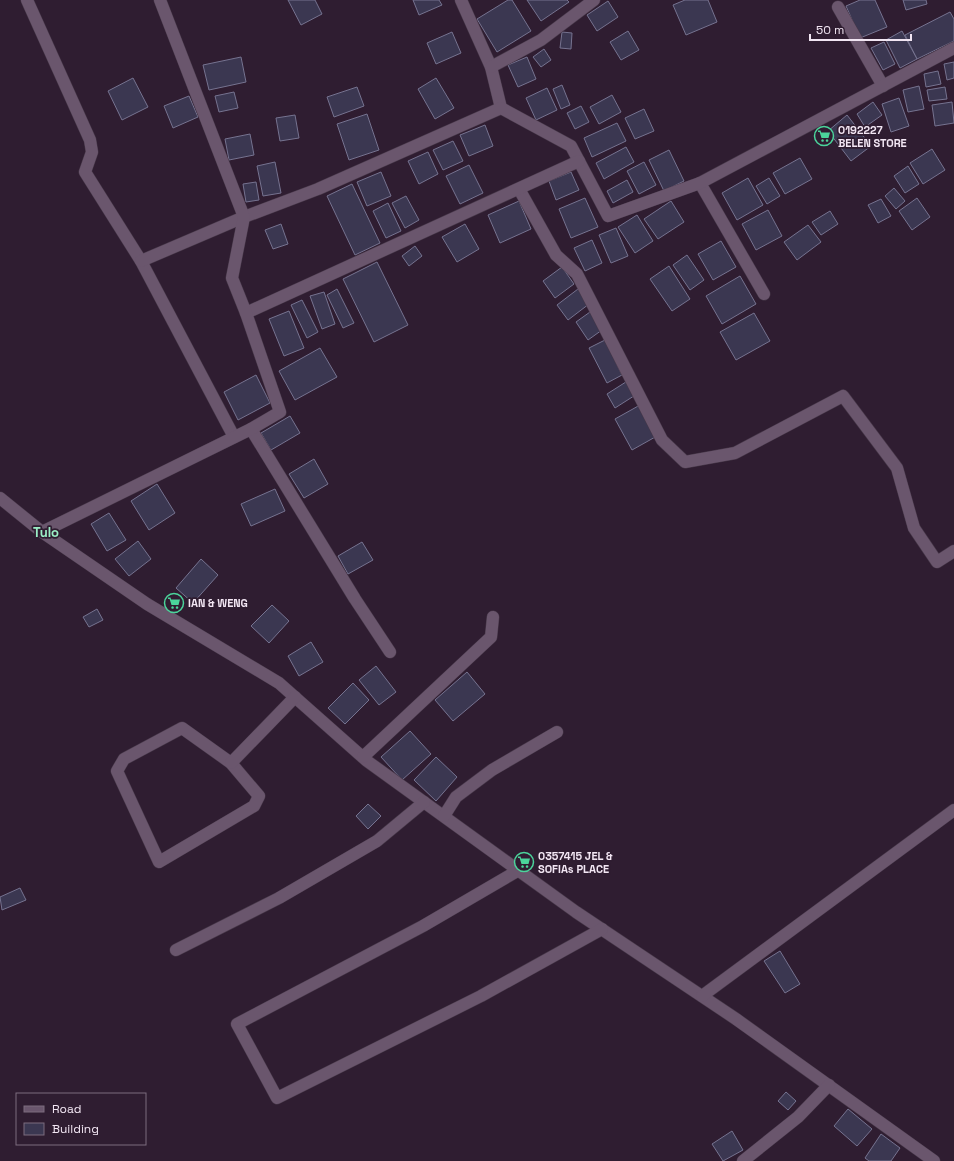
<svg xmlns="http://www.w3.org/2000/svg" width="954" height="1161" viewBox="0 0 954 1161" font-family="'Space Grotesk',sans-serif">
<rect width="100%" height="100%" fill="#2f1d31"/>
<!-- building -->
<g fill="#3b3751" stroke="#767390">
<polygon points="288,0 315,0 322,14 301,25"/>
<polygon points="413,0 439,0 442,5 419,15"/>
<polygon points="508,0 512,0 531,31 497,52 477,19"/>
<polygon points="527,0 567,0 569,2 541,21"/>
<polygon points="685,0 708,0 717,22 686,35 673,5"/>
<polygon points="860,0 875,0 887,27 860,38 846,6"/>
<polygon points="903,0 926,0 927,4 906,10"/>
<polygon points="608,1 618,17 597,31 587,15"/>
<polygon points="950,12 954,19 954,41 917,59 905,35"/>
<polygon points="628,31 639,50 621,60 610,42"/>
<polygon points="902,31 917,59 900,68 886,40"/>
<polygon points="452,32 461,53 436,64 427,43"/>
<polygon points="562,32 572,33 571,49 560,48"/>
<polygon points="884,42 895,64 883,70 871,48"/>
<polygon points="544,49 551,60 541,67 533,57"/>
<polygon points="241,57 246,82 209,90 203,65"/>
<polygon points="527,57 536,79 518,87 508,65"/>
<polygon points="954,62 954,78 947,80 944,64"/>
<polygon points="938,71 941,84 926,87 924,74"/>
<polygon points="133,78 148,107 122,120 108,91"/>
<polygon points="436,78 454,108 435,119 418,89"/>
<polygon points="562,85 570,105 561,109 553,89"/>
<polygon points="919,86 924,109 908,112 903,90"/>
<polygon points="357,87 364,106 334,117 327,97"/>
<polygon points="945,87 947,99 929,101 927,90"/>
<polygon points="547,88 557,110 536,120 526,98"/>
<polygon points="234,92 238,108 219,112 215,96"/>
<polygon points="612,95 621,112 599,124 590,107"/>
<polygon points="189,96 198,117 173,128 164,106"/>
<polygon points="899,98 909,126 891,132 882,104"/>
<polygon points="873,102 882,115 865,127 857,114"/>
<polygon points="952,102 954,123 935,126 932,105"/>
<polygon points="581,106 589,122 575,129 567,113"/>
<polygon points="644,109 654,131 635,139 625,118"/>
<polygon points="367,114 379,150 349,160 337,124"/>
<polygon points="295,115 299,138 280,141 276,118"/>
<polygon points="847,115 871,146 851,161 828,131"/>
<polygon points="617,123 626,141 592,157 584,138"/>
<polygon points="485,125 493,146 469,156 460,135"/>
<polygon points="250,134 254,155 229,160 225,139"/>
<polygon points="453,141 463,161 443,170 433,150"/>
<polygon points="626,147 634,162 604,179 596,163"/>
<polygon points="932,149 945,170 923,184 910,163"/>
<polygon points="669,150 684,181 664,191 649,160"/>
<polygon points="428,152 438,174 419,184 408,161"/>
<polygon points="800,158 812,179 785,194 773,173"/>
<polygon points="275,162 281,193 263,196 257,166"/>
<polygon points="644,162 656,185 639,194 627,171"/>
<polygon points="469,165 483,193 460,204 446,176"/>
<polygon points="908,166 919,184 905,193 894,176"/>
<polygon points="381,172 391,196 367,206 357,182"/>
<polygon points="571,172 579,190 556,200 549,181"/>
<polygon points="748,178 763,205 737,220 722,193"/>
<polygon points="769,178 780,196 767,204 756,186"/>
<polygon points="627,180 633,192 613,203 607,191"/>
<polygon points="256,182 259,200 246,202 243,184"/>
<polygon points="352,184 380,243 355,255 327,196"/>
<polygon points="894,188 905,201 896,209 885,196"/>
<polygon points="406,196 419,220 405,228 392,203"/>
<polygon points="585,198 598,227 571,238 559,209"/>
<polygon points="917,198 930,217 912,230 899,211"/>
<polygon points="881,199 891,216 878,223 868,205"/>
<polygon points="519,201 531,229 500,243 488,215"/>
<polygon points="671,201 684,222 658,239 644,219"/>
<polygon points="388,203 401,231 386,238 373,211"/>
<polygon points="768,210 782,236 756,250 742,224"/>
<polygon points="830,211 838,224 821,235 812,222"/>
<polygon points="637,215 653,241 635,253 618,227"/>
<polygon points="281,224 288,244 273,249 265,230"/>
<polygon points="465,224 479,249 457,262 442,237"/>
<polygon points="808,225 821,242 797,260 784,242"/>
<polygon points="616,228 628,256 611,263 599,235"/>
<polygon points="592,240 602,263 585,271 574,248"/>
<polygon points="721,241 736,267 713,280 698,254"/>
<polygon points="415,246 422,256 409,266 402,256"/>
<polygon points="687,255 704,280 690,290 673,265"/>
<polygon points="377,262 408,325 374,342 343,279"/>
<polygon points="669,266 690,299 672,311 650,279"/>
<polygon points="562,267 574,284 555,298 543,281"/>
<polygon points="740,276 756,304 722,324 706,296"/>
<polygon points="337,289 354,323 343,328 327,295"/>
<polygon points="578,289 589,304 568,320 557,305"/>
<polygon points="324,292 335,324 322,329 310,296"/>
<polygon points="302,300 318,332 307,338 291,305"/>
<polygon points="289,311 304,348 284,356 269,319"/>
<polygon points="590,312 602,330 588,340 576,322"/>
<polygon points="754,313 770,341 736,360 720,332"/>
<polygon points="605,340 622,375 607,383 589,348"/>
<polygon points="320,348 337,377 295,400 279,371"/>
<polygon points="256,375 270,403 238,420 224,392"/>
<polygon points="629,380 637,394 615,408 607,394"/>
<polygon points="640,405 657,436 632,450 615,419"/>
<polygon points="290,416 300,433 271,450 261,433"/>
<polygon points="314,459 328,484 304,498 289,474"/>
<polygon points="157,484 175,513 149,530 131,501"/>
<polygon points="275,489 285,511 251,526 241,504"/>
<polygon points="109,513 126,540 107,551 91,524"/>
<polygon points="138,541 151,559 129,576 115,559"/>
<polygon points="362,542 373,560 348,574 338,556"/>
<polygon points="201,559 218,575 193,603 176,588"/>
<polygon points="272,605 289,621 269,643 251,626"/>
<polygon points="97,609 103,620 89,627 83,617"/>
<polygon points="311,642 323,662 299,676 288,656"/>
<polygon points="376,666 396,692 379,705 359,680"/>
<polygon points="467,672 485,694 453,721 435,700"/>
<polygon points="353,683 369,700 345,724 328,708"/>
<polygon points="410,731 431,754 402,780 381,757"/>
<polygon points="436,757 457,777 436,801 414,780"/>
<polygon points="368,804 381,816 368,829 356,816"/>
<polygon points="20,888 26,900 2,910 0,897"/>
<polygon points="780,951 800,984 785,993 764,961"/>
<polygon points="786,1092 796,1101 788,1110 778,1101"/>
<polygon points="848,1109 872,1129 857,1146 834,1126"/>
<polygon points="732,1131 743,1150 723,1161 712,1144"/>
<polygon points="881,1134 900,1148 891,1161 869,1161 865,1158"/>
</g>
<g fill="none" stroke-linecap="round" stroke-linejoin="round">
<!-- minor casing -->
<g stroke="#473849" stroke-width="13">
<g id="minor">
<polyline points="27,0 90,140 92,152 85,172 141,261 234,437"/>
<polyline points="461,0 491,67 501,108"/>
<polyline points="838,7 883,86"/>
<polyline points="491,67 541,40 594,0"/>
<polyline points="700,183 764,294"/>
<polyline points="519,189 556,255 577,274 662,440 685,462 735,453 843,396 897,468 914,528 937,562 954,551"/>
<polyline points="141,261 244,217 318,189 501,108 571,146 608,216 700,183 954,48"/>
<polyline points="246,313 579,161"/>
<polyline points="251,429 355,599 390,652"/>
<polyline points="0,498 42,532 147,604 279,683 367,761 576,912 736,1019 934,1161"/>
<polyline points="42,532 251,429 280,412 246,313 232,278 244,217 160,0"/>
<polygon points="182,728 231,763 259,796 254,806 159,862 117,771 124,759"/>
<polyline points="363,757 491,637 493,617"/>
<polyline points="231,763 295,697"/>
<polyline points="444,816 456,797 492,770 557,732"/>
<polyline points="519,870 423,926 237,1024 277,1098 481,996 602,929"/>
<polyline points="176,950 279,898 377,841 424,802"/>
<polyline points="702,996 954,810"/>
<polyline points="743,1161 798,1117 829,1085"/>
</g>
</g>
<!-- minor -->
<use href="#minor" stroke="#6a566d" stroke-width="12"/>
</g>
<!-- icons -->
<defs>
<g id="supermarket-ring" transform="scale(1)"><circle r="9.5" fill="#2f1d31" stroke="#4bd49b" stroke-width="1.5"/><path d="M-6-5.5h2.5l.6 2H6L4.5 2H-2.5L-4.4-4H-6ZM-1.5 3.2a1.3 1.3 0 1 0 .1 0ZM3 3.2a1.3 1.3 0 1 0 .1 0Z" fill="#4bd49b"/></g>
</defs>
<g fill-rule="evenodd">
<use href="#supermarket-ring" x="824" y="136"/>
<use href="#supermarket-ring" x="174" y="603"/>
<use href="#supermarket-ring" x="524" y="862"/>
</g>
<g text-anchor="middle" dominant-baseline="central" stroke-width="3.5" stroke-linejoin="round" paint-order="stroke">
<!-- poi labels -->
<g font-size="11" font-weight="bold" fill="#f2e6f3" stroke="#2f1d31" text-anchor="start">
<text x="838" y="130">0192227<tspan x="838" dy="13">BELEN STORE</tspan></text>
<text x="188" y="603">IAN &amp; WENG</text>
<text x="538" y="856">0357415 JEL &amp;<tspan x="538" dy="13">SOFIAs PLACE</tspan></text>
</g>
<!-- quarter labels -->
<g font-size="13" font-weight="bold" fill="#9befc6" stroke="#2f1d31">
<text x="46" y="532">Tulo</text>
</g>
</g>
<!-- legend -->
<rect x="16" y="1093" width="130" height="52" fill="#2f1d31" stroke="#7d6d7f"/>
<rect x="24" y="1106" width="20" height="6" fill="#6a566d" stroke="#7d6d7f"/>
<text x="52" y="1113" font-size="12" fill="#f2e6f3">Road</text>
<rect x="24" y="1123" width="20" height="12" fill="#3b3751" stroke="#7d6d7f"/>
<text x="52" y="1133" font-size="12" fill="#f2e6f3">Building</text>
<!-- scale -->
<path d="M810 34v6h101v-6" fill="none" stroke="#f2e6f3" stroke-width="2"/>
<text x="816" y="34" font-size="12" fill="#f2e6f3" stroke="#2f1d31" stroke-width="3" paint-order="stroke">50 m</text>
</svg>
